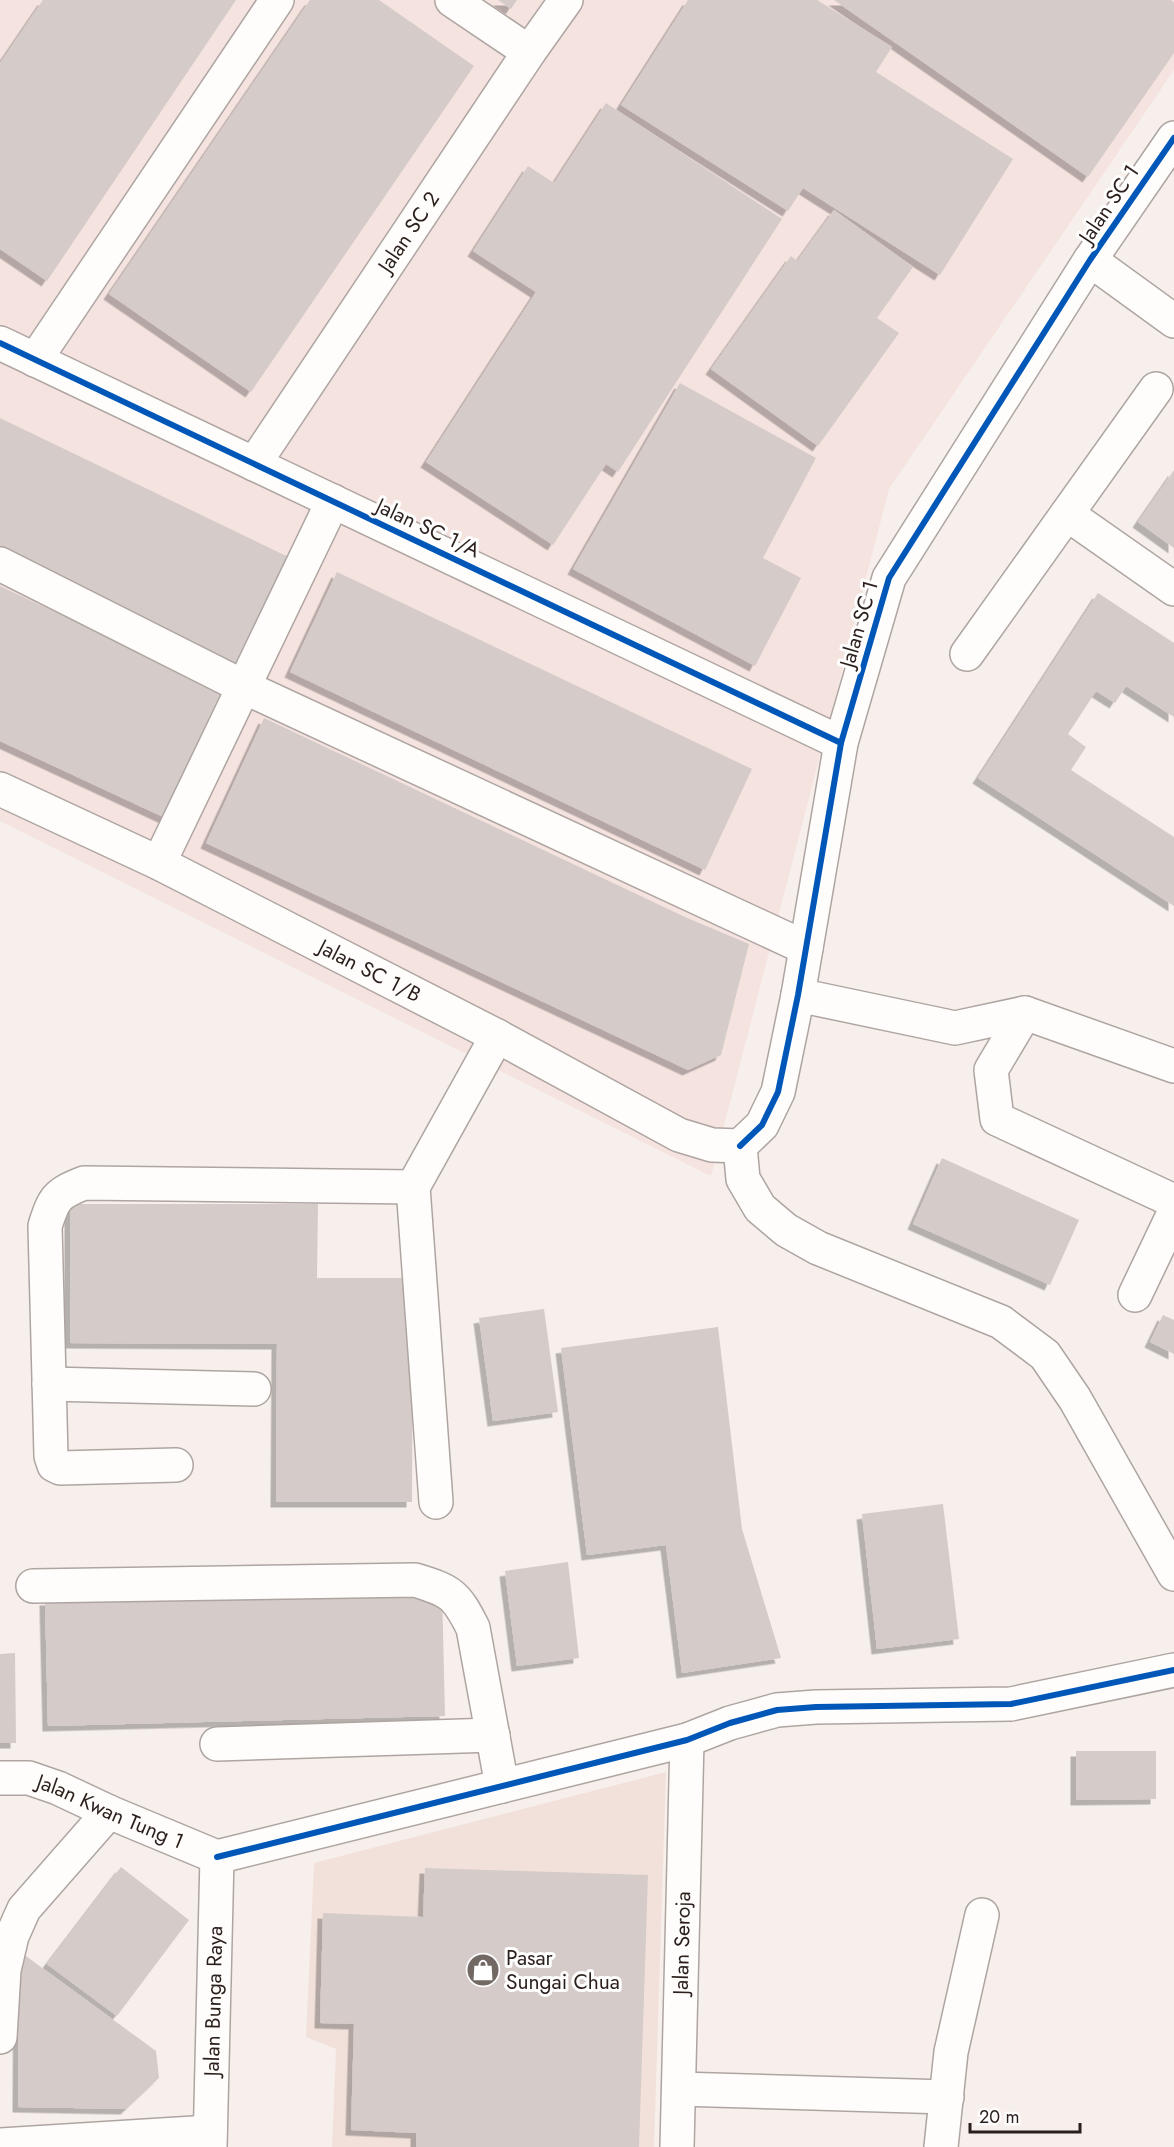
<svg xmlns="http://www.w3.org/2000/svg" width="1174" height="2147" viewBox="0 0 1174 2147" font-family="Jost,sans-serif">
<defs>
<filter id="shadow"><feDropShadow dx="-5.5" dy="5.5" stdDeviation="0" flood-color="#0004"/></filter>
</defs>
<rect width="100%" height="100%" fill="#f7efec"/>
<!-- built -->
<polygon fill="#f2e1db" points="666,1772 654,2147 332,2147 336,2049 306,2037 314,1863"/>
<!-- industrial -->
<polygon fill="#f5e3df" points="0,0 1174,0 1174,70 889,489 711,1176 0,821"/>
<!-- building -->
<g fill="#d5cbc8" filter="url(#shadow)">
<polygon points="43,0 236,0 47,281 0,249 0,63"/>
<polygon points="310,0 379,0 474,66 251,392 109,294"/>
<polygon points="498,0 517,0 511,9"/>
<polygon points="688,0 817,0 892,47 876,72 1013,159 940,275 803,188 788,211 621,105"/>
<polygon points="834,0 1171,0 1174,2 1174,53 1088,177"/>
<polygon points="606,103 782,219 618,472 606,464 553,545 426,462 536,292 473,251 528,166 554,183"/>
<polygon points="834,210 913,267 877,318 899,333 818,446 711,369 791,256 797,261"/>
<polygon points="680,383 816,458 763,558 801,578 755,666 573,569"/>
<polygon points="0,418 303,564 246,685 0,567"/>
<polygon points="1174,470 1174,548 1138,522"/>
<polygon points="337,572 752,769 705,870 290,672"/>
<polygon points="0,586 233,696 174,822 0,741"/>
<polygon points="1098,593 1174,643 1174,717 1126,686 1115,703 1096,691 1068,734 1086,747 1071,770 1174,837 1174,906 978,778"/>
<polygon points="264,718 685,917 749,944 721,1055 688,1070 206,843"/>
<polygon points="942,1158 1079,1220 1050,1285 913,1224"/>
<polygon points="70,1204 318,1204 317,1278 413,1278 412,1502 276,1502 277,1344 70,1343"/>
<polygon points="544,1309 558,1412 493,1421 479,1318"/>
<polygon points="1163,1315 1174,1320 1174,1354 1150,1342"/>
<polygon points="718,1327 742,1529 781,1658 682,1673 666,1545 587,1555 561,1348"/>
<polygon points="943,1504 959,1639 877,1649 862,1514"/>
<polygon points="568,1562 579,1658 517,1666 505,1571"/>
<polygon points="442,1590 445,1716 48,1726 45,1600"/>
<polygon points="15,1653 16,1743 0,1743 0,1654"/>
<polygon points="1076,1751 1156,1751 1156,1799 1076,1800"/>
<polygon points="121,1867 189,1920 117,2016 47,1964"/>
<polygon points="425,1868 648,1875 639,2147 416,2147 416,2133 351,2130 354,2024 320,2023 323,1913 423,1917"/>
<polygon points="19,1951 156,2051 159,2078 126,2109 18,2107"/>
</g>
<g fill="none" stroke-linecap="round" stroke-linejoin="round">
<!-- minor casing -->
<g stroke="#aea5a1" stroke-width="36">
<g id="minor">
<polyline points="452,0 529,52"/>
<polyline points="1090,260 1174,321"/>
<polyline points="0,343 841,743"/>
<polyline points="35,360 277,0"/>
<path id="s1" d="M 254,464 L 529,52 L 566,0"/>
<polyline points="1067,514 1174,589"/>
<polyline points="0,564 244,687 806,948"/>
<polyline points="967,654 1156,389"/>
<path id="s2" d="M 0,789 L 159,863 L 497,1036 L 679,1135 L 712,1145 L 740,1146"/>
<polyline points="159,863 333,501"/>
<polyline points="798,995 955,1028 1025,1013 1174,1066"/>
<polyline points="1025,1013 991,1070 997,1119 1174,1201"/>
<polyline points="740,1146 762,1125 778,1092 798,995 841,743 889,578 1090,260 1174,138"/>
<polyline points="740,1146 743,1179 760,1208 786,1230 818,1248 1001,1322 1045,1355 1075,1399 1174,1574"/>
<polyline points="1135,1295 1174,1213"/>
<polyline points="49,1384 254,1389"/>
<path d="M 176,1465 L 60,1468 L 54,1465 L 51,1456 L 45,1226 C 54,1198 56,1194 84,1183 L 413,1187"/>
<polyline points="436,1502 413,1187 497,1036"/>
<path d="M 33,1586 L 415,1580 C 451,1591 456,1594 473,1628 L 502,1786"/>
<polyline points="217,1744 493,1735"/>
<path id="s3" d="M 0,1778 L 29,1778 L 58,1788 L 109,1812 L 217,1857"/>
<polyline points="217,1857 687,1740 730,1723 777,1710 816,1707 1011,1704 1174,1670"/>
<polyline points="0,2037 4,1970 12,1936 24,1909 109,1812"/>
<polyline points="679,2089 947,2097"/>
<polyline points="0,2145 210,2132"/>
<path id="s4" d="M 210,2147 L 217,1857"/>
<path id="s5" d="M 677,2147 L 687,1740"/>
<polyline points="941,2147 951,2052 982,1915"/>
</g>
</g>
<!-- minor -->
<use href="#minor" stroke="#fefdfc" stroke-width="33"/>
<!-- cycleway casing -->
<g stroke="#fefefe" stroke-width="10">
<g id="cycleway">
<polyline points="0,343 841,743"/>
<polyline points="740,1146 762,1125 778,1092 798,995 841,743 889,578 1090,260 1174,138"/>
<polyline points="217,1857 687,1740 730,1723 777,1710 816,1707 1011,1704 1174,1670"/>
</g>
</g>
<!-- cycleway -->
<use href="#cycleway" stroke="#0057b8" stroke-width="6"/>
</g>
<!-- icons -->
<defs>
<g id="shop-disc" transform="scale(1.725)"><circle r="9.5" fill="#726864" stroke="#fefefe"/><path d="M-5-2.5h2.3a2.7 3.5 0 0 1 5.4 0H5L5.5 6h-11ZM-1.5-2.5h3a1.5 2.3 0 0 0-3 0Z" fill="#fff"/></g>
</defs>
<g fill-rule="evenodd">
<use href="#shop-disc" x="483" y="1970"/>
</g>
<g text-anchor="middle" dominant-baseline="central" stroke-width="6" stroke-linejoin="round" paint-order="stroke">
<!-- street labels -->
<g font-size="21" fill="#2b1f1b" stroke="#fefefe">
<text transform="translate(1109 204) rotate(-56)">Jalan SC 1</text>
<text stroke="none"><textPath href="#s1" startOffset="279">Jalan SC 2</textPath></text>
<text transform="translate(428 528) rotate(25)">Jalan SC 1/A</text>
<text transform="translate(859 624) rotate(-74)">Jalan SC 1</text>
<text stroke="none"><textPath href="#s2" startOffset="412">Jalan SC 1/B</textPath></text>
<text stroke="none"><textPath href="#s3" startOffset="117">Jalan Kwan Tung 1</textPath></text>
<text stroke="none"><textPath href="#s5" startOffset="204">Jalan Seroja</textPath></text>
<text stroke="none"><textPath href="#s4" startOffset="146">Jalan Bunga Raya</textPath></text>
</g>
<!-- poi labels -->
<g font-size="21" fill="#2b1f1b" stroke="#fefefe" text-anchor="start">
<text x="506" y="1958">Pasar<tspan x="506" dy="24">Sungai Chua</tspan></text>
</g>
</g>
<!-- scale -->
<path d="M970 2123v9h110v-9" fill="none" stroke="#2b1f1b" stroke-width="3"/>
<text x="979" y="2123" font-size="18" fill="#2b1f1b" stroke="#fefefe" stroke-width="4.5" paint-order="stroke">20 m</text>
</svg>
